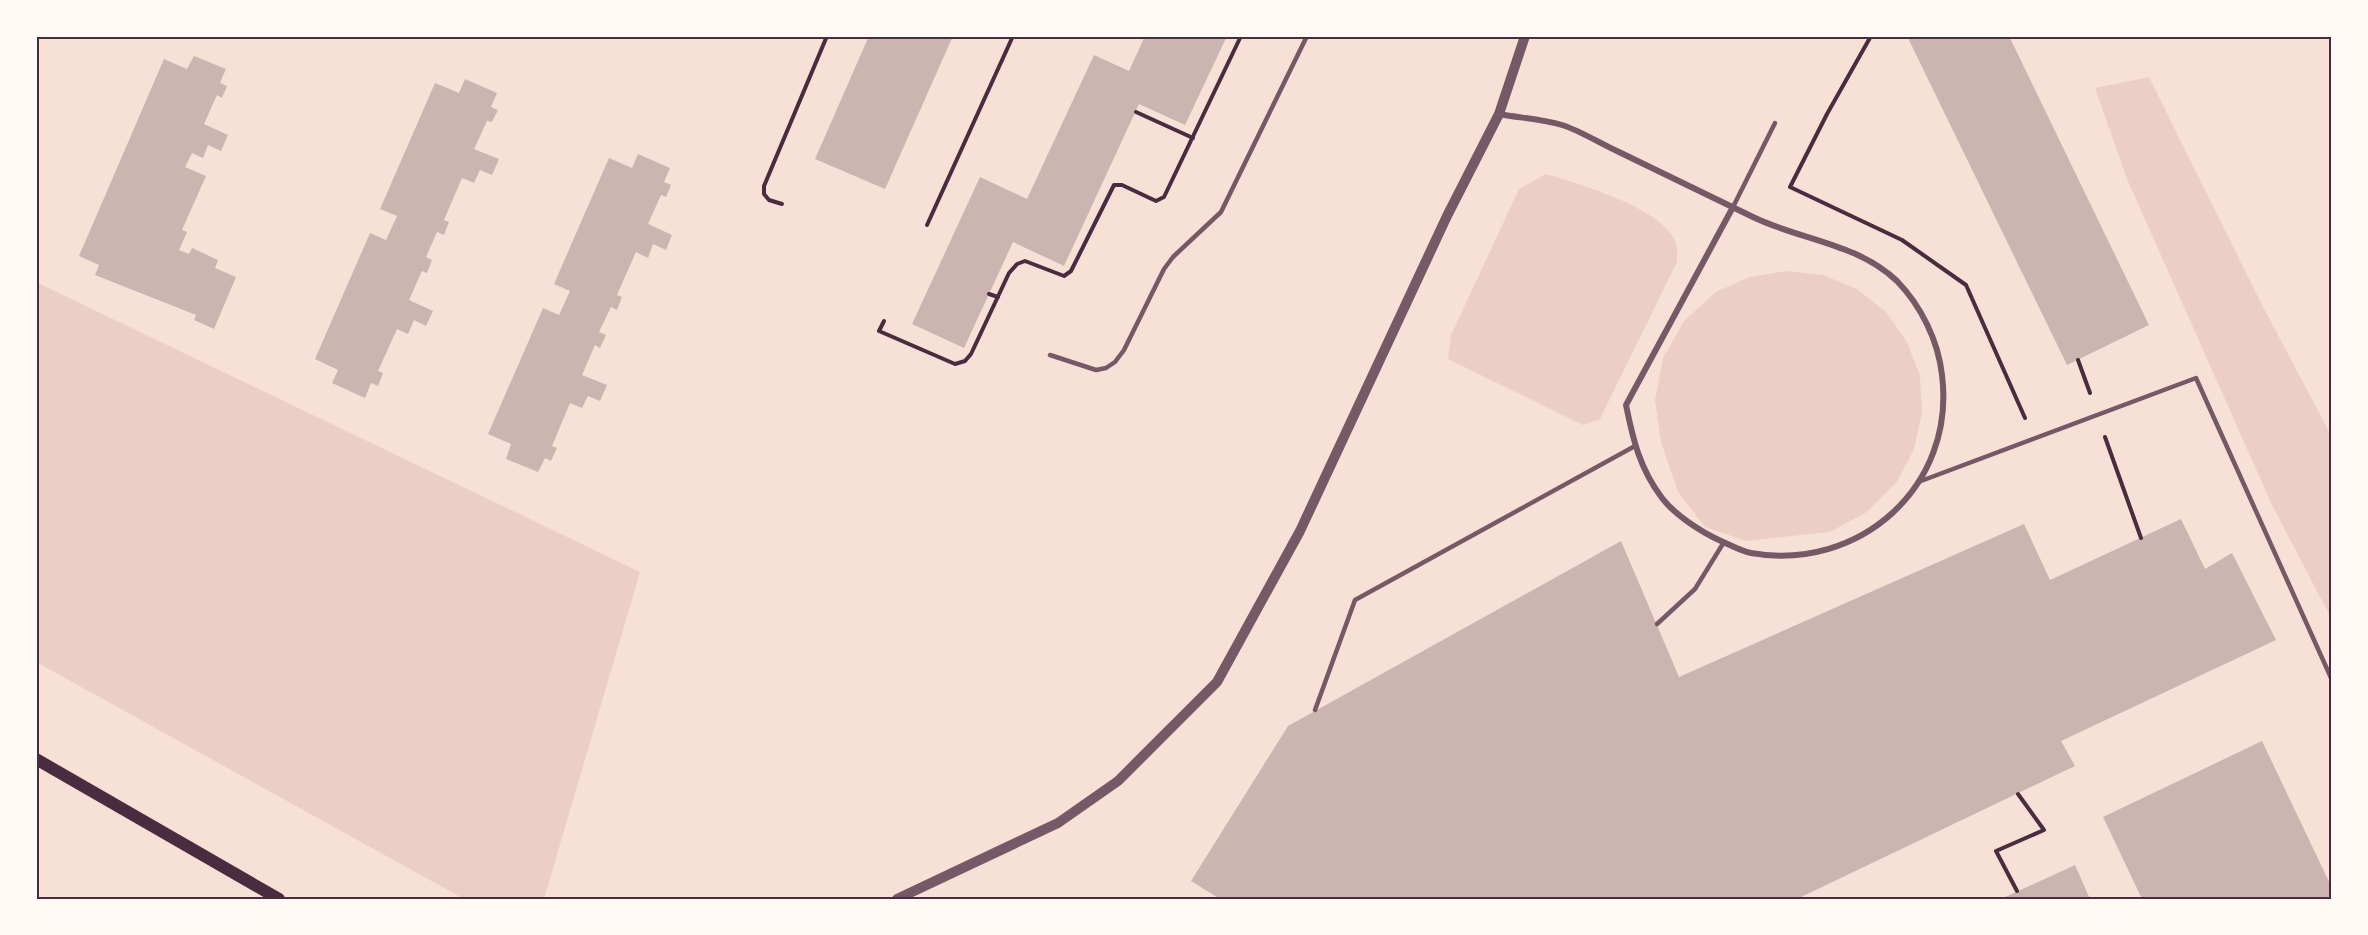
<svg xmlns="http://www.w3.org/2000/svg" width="2368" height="935" viewBox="0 0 2368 935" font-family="Cabin,sans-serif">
<rect width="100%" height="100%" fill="#f7e1d7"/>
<!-- green -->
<g fill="#ebcfc5">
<polygon points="2149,77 2261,303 2332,437 2332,620 2272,505 2127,179 2095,88"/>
<path d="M 1546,174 C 1579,184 1664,208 1676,243 C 1678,248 1677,256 1677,262 L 1600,419 L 1583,425 L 1448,359 L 1451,335 L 1519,189 Z"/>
<polygon points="1786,271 1823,275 1857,289 1886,312 1907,342 1920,376 1922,413 1914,449 1897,482 1867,512 1830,532 1746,541 1705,527 1678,492 1661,442 1655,400 1663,358 1684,321 1716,292 1749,277"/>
<polygon points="36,282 640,572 544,899 464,899 36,662"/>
</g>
<!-- building -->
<g fill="#ccb4b1">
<polygon points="869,36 953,36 885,189 815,159"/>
<polygon points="1145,36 1227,36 1185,125 1139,104 1064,266 1013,242 964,348 912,324 980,177 1027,199 1094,55 1129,71"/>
<polygon points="1907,36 2009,36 2149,325 2067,365"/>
<polygon points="194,56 226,69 220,83 227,86 222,98 217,95 204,124 228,135 221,151 208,145 203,158 192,153 185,167 206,176 182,230 187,232 179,250 189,254 192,248 218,260 215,268 236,277 214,329 194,320 196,315 95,275 99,265 79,256 164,59 187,69"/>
<polygon points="465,79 497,93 491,107 498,110 492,122 487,121 474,149 499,159 492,175 480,170 474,183 462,178 444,220 449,222 444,235 437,232 426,257 432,260 427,273 422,271 409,300 433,311 426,326 414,320 408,334 397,329 378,371 383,373 378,386 371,383 365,398 332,383 338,370 315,359 370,233 386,240 397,216 380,209 435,83 459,93"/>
<polygon points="638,154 670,168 664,182 671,185 666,197 661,195 648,224 672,235 666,250 653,244 648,258 636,252 617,295 622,297 617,310 611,307 599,332 606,335 600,348 595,345 582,375 607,385 600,401 588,396 582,408 570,403 552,446 557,448 551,461 545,458 538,472 506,459 511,444 488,434 543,308 559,315 570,291 554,284 609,158 632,168"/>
<polygon points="2181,519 2205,569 2232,553 2276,640 2061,741 2075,766 1797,899 1220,899 1191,881 1288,726 1621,541 1679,677 2024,524 2050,580"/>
<polygon points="2262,741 2332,888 2332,899 2142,899 2103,817"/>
<polygon points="2075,865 2090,899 2001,899"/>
</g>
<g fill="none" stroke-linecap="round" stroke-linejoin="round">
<!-- path -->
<g stroke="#4a2c40" stroke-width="4">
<polyline points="1871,36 1827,114 1790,187 1902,240 1966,285 2025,418"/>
<polyline points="1136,112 1193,138"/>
<polyline points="782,204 769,200 764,194 764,186 827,36"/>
<polyline points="927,225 1013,36"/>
<polyline points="989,294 998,297"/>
<polyline points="884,321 879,331 955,364 965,361 971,354 1009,273 1017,264 1025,261 1064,276 1071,271 1114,185 1122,185 1156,201 1164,197 1241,36"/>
<polyline points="2078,360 2090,393"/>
<polyline points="2105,437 2141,538"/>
<polyline points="2017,891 1996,851 2044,830 2018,794"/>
</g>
<!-- service -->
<g stroke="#755966" stroke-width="4.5">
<polyline points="1733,207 1775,123"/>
<polyline points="1050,355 1096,370 1106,368 1115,362 1124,350 1164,269 1173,257 1221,212 1307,36"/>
<polyline points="1921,481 2196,378 2332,680"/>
<polyline points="1657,624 1695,589 1724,542"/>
<polyline points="1315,710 1355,600 1635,446"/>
</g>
<!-- minor -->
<path stroke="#755966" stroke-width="6" d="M 1499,114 C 1520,118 1542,119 1562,125 C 1581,131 1601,144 1619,152 C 1664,174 1708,195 1753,217 C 1800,240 1857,243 1897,281 C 1921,306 1938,340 1942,375 C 1956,486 1860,572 1751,553 C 1741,551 1730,545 1721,541 C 1701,532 1675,515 1662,498 C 1640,469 1633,440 1626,405 L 1733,207"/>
<!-- tertiary -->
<polyline stroke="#755966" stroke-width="10" points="897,899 1058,823 1118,781 1217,682 1300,531 1447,216 1499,114 1525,36"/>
<!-- secondary -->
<polyline stroke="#4a2c40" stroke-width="12" points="36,759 279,899"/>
</g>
<!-- border -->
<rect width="2368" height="935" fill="none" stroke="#fffaf5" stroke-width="75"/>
<rect x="38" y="38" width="2292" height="860" fill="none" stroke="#4a2c40" stroke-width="2"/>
</svg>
